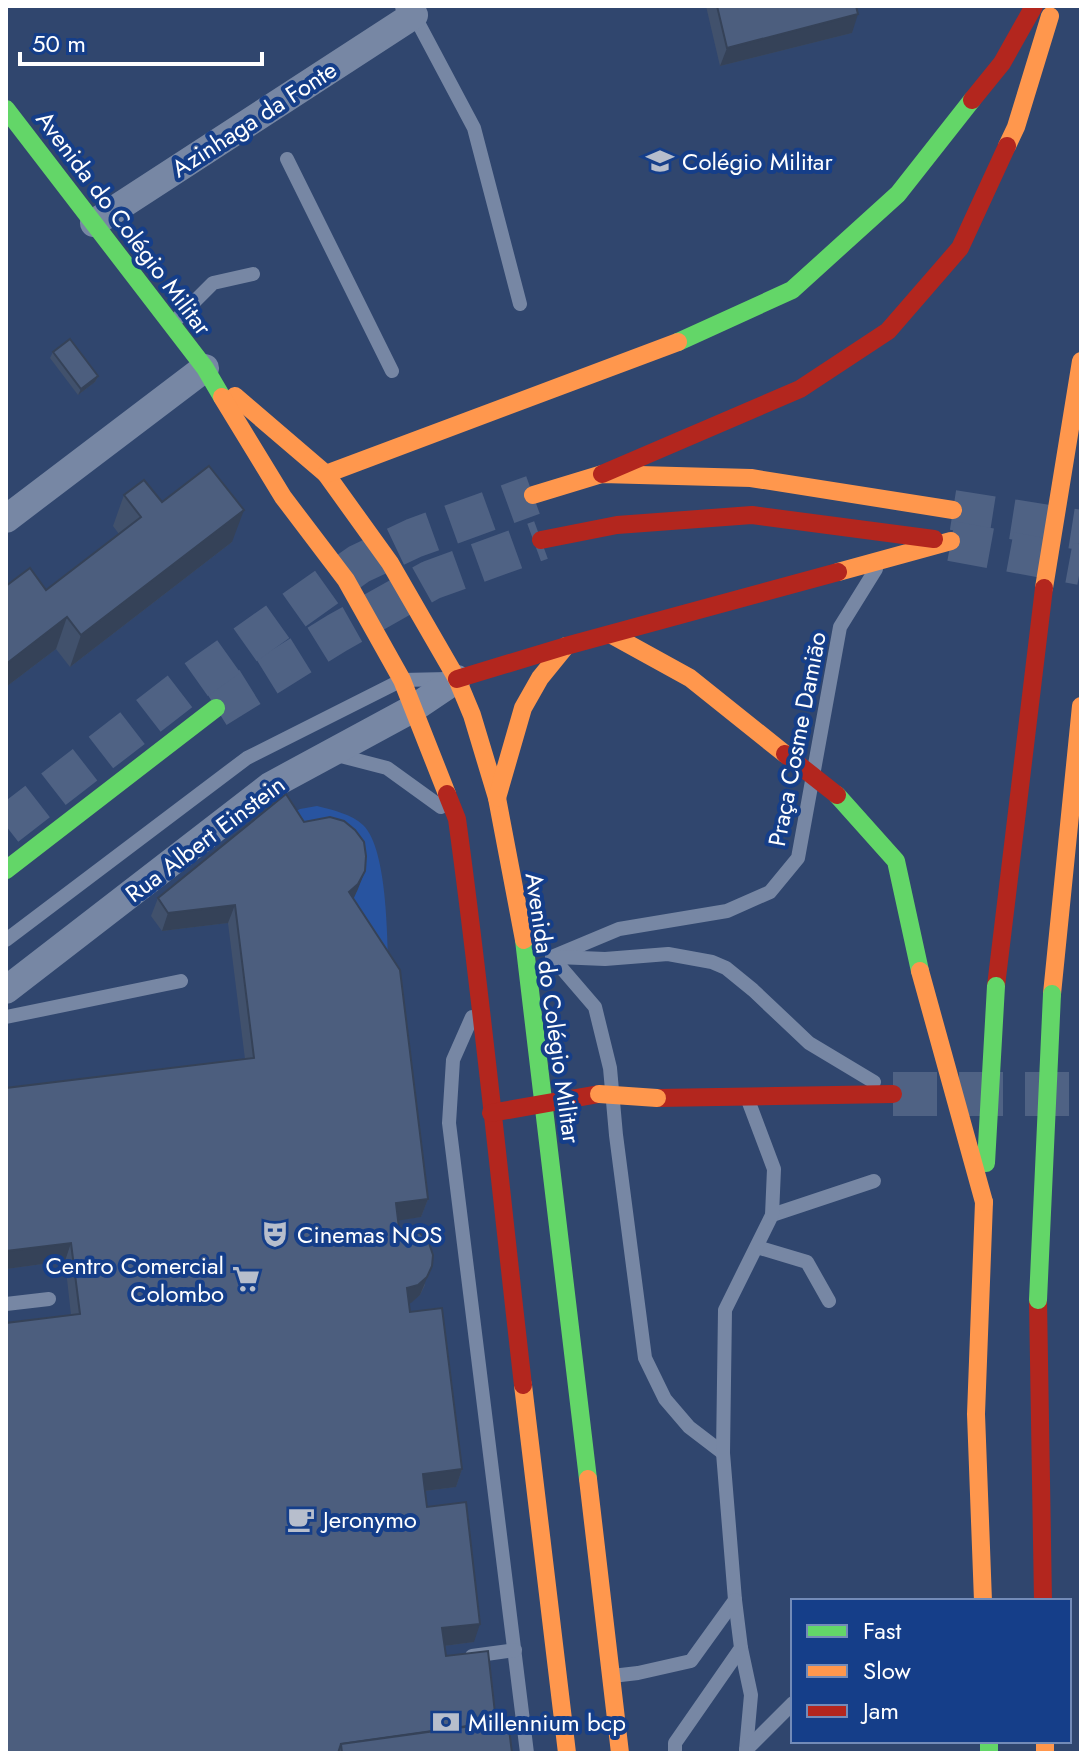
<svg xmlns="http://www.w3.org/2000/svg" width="1087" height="1759" viewBox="0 0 1087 1759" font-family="Jost,sans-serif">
<rect width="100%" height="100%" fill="#30466e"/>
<!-- green -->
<path fill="#2854a0" d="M 317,806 C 332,810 352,814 363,825 C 389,850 387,947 389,984 L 284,818 L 300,809 Z"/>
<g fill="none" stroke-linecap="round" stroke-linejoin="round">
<!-- secondary-tunnel -->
<g stroke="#4f6284" stroke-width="40" stroke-dasharray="40 20" stroke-linecap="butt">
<polyline points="953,510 1081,530"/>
<polyline points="951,541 1081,565"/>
<polyline points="216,708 337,633 431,580 541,540"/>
<polyline points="6,826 183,689 359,564 414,538 533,495"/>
</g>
<!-- highway-tunnel -->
<polyline stroke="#4f6284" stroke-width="44" stroke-dasharray="44 22" stroke-linecap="butt" points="893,1094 1081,1094"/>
<!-- lane -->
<g stroke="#7787a4" stroke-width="14">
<polyline points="414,15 474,128 520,304"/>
<polyline points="287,159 392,371"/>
<polyline points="172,324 213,283 253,274"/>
<polyline points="333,754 387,768 441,807"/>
<polyline points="6,940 247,758 402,680 448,679"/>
<polyline points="552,957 619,929 727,911 770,892 798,858 840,627 876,569"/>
<polyline points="552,957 595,1007 610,1068 616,1135 645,1358 665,1399 689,1427 723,1453"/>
<polyline points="557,957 605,959 668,954 712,962 726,968 753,990 809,1043 874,1082"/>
<polyline points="6,1017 181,981"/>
<polyline points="472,1017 453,1060 449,1123 527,1753"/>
<polyline points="772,1215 874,1181"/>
<polyline points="757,1247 807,1262 829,1301"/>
<polyline points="6,1304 49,1299"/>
<polyline points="741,1648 751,1695 746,1750"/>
<polyline points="472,1656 515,1650"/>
<polyline points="612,1676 638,1673 691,1661 735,1600 723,1453 725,1310 772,1215 774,1169 748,1100"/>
<polyline points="746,1750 793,1703"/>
<polyline points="675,1753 675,1743 741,1648 735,1600"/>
</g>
<!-- street -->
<g stroke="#7787a4" stroke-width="28">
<polyline points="94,223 414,15 409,6"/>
<polyline points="6,519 205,368"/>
<polyline points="6,990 270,786 414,708 457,679"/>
</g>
<!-- fast -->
<g stroke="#63d668" stroke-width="18">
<polyline points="6,109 205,368 222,397"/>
<polyline points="678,342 792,290 898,194 972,100"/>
<polyline points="837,795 896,861 920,971"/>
<polyline points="6,870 216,708"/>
<polyline points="524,940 588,1479"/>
<polyline points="989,1741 989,1753"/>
</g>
<!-- slow -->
<g stroke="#ff974d" stroke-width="18">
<polyline points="1007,146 1016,127 1050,16"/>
<polyline points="235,396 326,474 390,563 457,679 472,715 497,798 524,940"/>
<polyline points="222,397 283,497 346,580 402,680 447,794"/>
<polyline points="326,474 678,342"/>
<polyline points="533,495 602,474 751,478 953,510"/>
<polyline points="838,572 951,541"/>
<polyline points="1044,588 1081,361"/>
<polyline points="612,635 690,678 785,754"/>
<polyline points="497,798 523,708 540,678 566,646"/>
<polyline points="1052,994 1081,706"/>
<polyline points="523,1385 567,1753"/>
<polyline points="588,1479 620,1753"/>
<polyline points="983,1601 976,1414 984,1202"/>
<polyline points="1045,1741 1045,1753"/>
</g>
<!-- jam -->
<g stroke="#b3261e" stroke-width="18">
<polyline points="972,100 1002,63 1034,6"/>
<polyline points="602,474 800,389 888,331 960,248 1007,146"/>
<polyline points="541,540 617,525 752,515 934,539"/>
<polyline points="457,679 566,646 838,572"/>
<path d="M 447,794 L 457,819 C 483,1007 501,1196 523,1385"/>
<polyline points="996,986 1044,588"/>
<polyline points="657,1098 893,1094"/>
<polyline points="491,1113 599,1094"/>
<polyline points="1038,1300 1043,1601"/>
</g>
<!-- fast-bridge -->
<g stroke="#63d668" stroke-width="18">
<polyline points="986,1163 996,986"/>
<polyline points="1038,1300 1052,994"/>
</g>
<!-- slow-bridge -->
<g stroke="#ff974d" stroke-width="18">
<polyline points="920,971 984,1202"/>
<polyline points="599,1094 657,1098"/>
</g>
<!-- jam-bridge -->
<polyline stroke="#b3261e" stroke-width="18" points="785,754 837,795"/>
</g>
<!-- wall -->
<g fill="#41516c">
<polygon points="706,6 856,6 852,33 720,66"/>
<polygon points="53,352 98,376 95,382 78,395 50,358"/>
<polygon points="124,495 162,502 232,542 70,667 56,649 6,687 6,586 46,590 119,534 113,526"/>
<polygon points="304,822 365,871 353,899 428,1199 421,1217 398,1220 399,1228 425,1285 420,1295 409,1304 410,1312 462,1469 456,1487 425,1491 427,1507 474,1642 444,1646 446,1656 496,1722 512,1753 6,1753 71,1315 65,1261 6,1269 245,1059 228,923 162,931 151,916 158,898"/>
</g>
<!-- shaded-wall -->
<g fill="#354258">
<polygon points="858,14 852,33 720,66 727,48"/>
<polygon points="98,376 95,382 78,395 81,389"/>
<polygon points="244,510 232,542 70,667 81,635"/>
<polygon points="67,617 56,649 6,687 6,664"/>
<polygon points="365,871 358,889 352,902 349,892"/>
<polygon points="235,905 228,923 162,931 168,913"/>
<polygon points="428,1199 421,1217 389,1222 396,1203"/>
<polygon points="71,1243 65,1261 6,1269 6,1251"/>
<polygon points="432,1266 420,1295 411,1303 400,1307 407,1288"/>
<polygon points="462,1469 456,1487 416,1492 423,1474"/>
<polygon points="480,1624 474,1642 436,1647 442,1628"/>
</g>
<!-- building -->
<g fill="#4c5e7e" stroke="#354258" stroke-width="2">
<polygon points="717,6 856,6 858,14 727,48"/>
<polygon points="70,339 98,376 81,389 53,352"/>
<polygon points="209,466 244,510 81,635 67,617 6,664 6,586 30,568 46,590 141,517 124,495 144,480 162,502"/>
<polygon points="286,794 304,822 330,817 344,821 355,830 364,842 366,856 365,871 358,884 349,892 400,970 428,1199 396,1203 399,1228 411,1229 421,1234 429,1243 433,1255 432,1266 427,1277 418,1285 407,1288 410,1312 442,1308 462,1469 423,1474 424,1483 427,1507 466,1502 480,1624 442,1628 446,1656 488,1651 496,1722 341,1744 338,1753 6,1753 6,1323 80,1314 71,1243 6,1251 6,1088 254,1058 235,905 168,913 158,898"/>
<polygon points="508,1721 512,1753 342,1753 341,1744"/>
</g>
<!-- icons -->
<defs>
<g id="school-bare" transform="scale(2.16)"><path d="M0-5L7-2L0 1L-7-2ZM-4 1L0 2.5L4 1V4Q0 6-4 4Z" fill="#b7becc" stroke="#153e89" stroke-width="2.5" paint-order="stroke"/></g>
<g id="theatre-bare" transform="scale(2.16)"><path d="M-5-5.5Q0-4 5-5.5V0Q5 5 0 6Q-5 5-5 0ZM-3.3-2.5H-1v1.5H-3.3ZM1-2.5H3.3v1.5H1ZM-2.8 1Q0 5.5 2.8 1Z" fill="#b7becc" stroke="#153e89" stroke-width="2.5" paint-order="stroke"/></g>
<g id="supermarket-bare" transform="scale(2.16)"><path d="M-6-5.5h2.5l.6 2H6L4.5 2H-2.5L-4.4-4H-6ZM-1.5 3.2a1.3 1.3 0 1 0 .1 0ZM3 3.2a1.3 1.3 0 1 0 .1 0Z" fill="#b7becc" stroke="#153e89" stroke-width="2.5" paint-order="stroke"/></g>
<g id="cafe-bare" transform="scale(2.16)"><path d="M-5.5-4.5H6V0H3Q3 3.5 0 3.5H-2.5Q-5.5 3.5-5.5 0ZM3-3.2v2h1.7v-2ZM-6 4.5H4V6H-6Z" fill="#b7becc" stroke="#153e89" stroke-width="2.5" paint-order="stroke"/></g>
<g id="bank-bare" transform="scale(2.16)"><path d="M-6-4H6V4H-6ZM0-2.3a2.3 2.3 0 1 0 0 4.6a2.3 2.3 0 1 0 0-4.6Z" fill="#b7becc" stroke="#153e89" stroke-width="2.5" paint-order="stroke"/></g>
</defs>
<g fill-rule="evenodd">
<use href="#school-bare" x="660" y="161"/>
<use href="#theatre-bare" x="275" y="1234"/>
<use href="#supermarket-bare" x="246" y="1279"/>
<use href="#cafe-bare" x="301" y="1519"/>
<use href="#bank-bare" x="446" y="1722"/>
</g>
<g text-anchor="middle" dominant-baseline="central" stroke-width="8" stroke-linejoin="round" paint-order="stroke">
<!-- street labels -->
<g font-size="24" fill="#fff" stroke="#153e89">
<text transform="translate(254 119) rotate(-33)">Azinhaga da Fonte</text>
<text transform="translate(124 223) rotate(53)">Avenida do Colégio Militar</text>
<text transform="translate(797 739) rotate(-79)">Praça Cosme Damião</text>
<text transform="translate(205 839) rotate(-37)">Rua Albert Einstein</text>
<text transform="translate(553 1008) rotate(82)">Avenida do Colégio Militar</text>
</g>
<!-- poi labels -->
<g font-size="24" fill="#fff" stroke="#153e89" text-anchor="start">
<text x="682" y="161">Colégio Militar</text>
<text x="297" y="1234">Cinemas NOS</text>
<text x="224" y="1265" text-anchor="end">Centro Comercial<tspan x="224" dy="28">Colombo</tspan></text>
<text x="323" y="1519">Jeronymo</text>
<text x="468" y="1722">Millennium bcp</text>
</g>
</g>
<!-- border -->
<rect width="1087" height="1759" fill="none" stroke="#ffffff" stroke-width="16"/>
<!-- legend -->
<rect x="791" y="1599" width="280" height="144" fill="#153e89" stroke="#738bb8" stroke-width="2"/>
<rect x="807" y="1625" width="40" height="12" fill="#63d668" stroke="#738bb8" stroke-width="2"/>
<text x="863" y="1639" font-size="24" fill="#ffffff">Fast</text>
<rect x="807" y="1665" width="40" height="12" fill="#ff974d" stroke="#738bb8" stroke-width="2"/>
<text x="863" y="1679" font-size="24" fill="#ffffff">Slow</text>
<rect x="807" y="1705" width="40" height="12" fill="#b3261e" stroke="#738bb8" stroke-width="2"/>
<text x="863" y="1719" font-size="24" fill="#ffffff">Jam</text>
<!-- scale -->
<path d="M20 52v12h242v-12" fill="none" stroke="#ffffff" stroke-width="4"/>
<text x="32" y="52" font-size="24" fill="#ffffff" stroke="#153e89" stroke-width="6" paint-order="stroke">50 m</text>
</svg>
